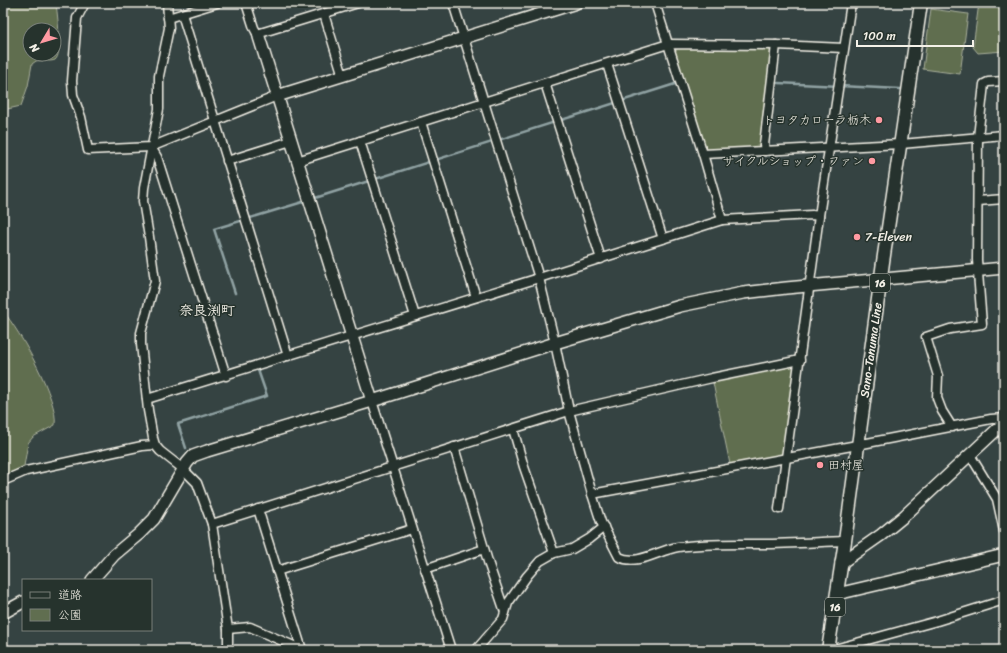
<svg xmlns="http://www.w3.org/2000/svg" width="1007" height="653" viewBox="0 0 1007 653" font-family="Sriracha,'Klee One',sans-serif">
<rect width="100%" height="100%" fill="#354342"/>
<filter id="ink" filterUnits="userSpaceOnUse"><feTurbulence type="fractalNoise" baseFrequency=".025" numOctaves="2"/><feDisplacementMap in="SourceGraphic" scale="8" xChannelSelector="R" yChannelSelector="G"/><feConvolveMatrix kernelMatrix="1 2 1 2 8 2 1 2 1" color-interpolation-filters="sRGB"/></filter>
<g filter="url(#ink)">
<!-- green -->
<g fill="#606e50" stroke="#aab09c" fill-rule="evenodd">
<path d="M 3,3 L 56,3 C 57,12 63,55 55,60 C 51,62 41,60 36,61 L 32,64 L 28,86 L 21,106 L 3,110 ZM 30,30 L 54,30 L 54,54 L 30,54 Z"/>
<polygon points="979,3 1004,3 1004,51 978,53 973,47"/>
<polygon points="931,9 968,14 960,74 923,69"/>
<polygon points="679,47 769,48 773,53 761,144 755,149 709,152 703,148 674,53"/>
<path d="M 3,311 C 20,331 59,400 55,425 L 33,437 L 28,443 L 24,466 L 3,477 Z"/>
<polygon points="800,360 785,458 731,469 712,378"/>
</g>
<g fill="none" stroke-linecap="round" stroke-linejoin="round">
<!-- stream -->
<g stroke="#90a2a3" stroke-width="2.5">
<polyline points="778,83 901,89"/>
<polyline points="312,199 675,84"/>
<polyline points="235,293 214,229 306,201"/>
<polyline points="186,448 178,424 267,396 258,370"/>
</g>
<!-- street casing -->
<g stroke="#f4f1e8" stroke-width="11">
<g id="street">
<polyline points="85,3 77,18 72,81 73,95 81,117 88,150 151,147 277,96"/>
<polyline points="167,3 169,28 159,76 159,109 144,188 143,201 149,237 155,281 141,333 141,344 148,410 153,438 155,445 160,451 183,469 197,483 212,524 228,629 228,650"/>
<polyline points="246,3 254,28 259,37"/>
<path d="M 453,3 L 539,278 L 555,343 L 569,411 L 592,494 L 601,522 L 619,557 C 638,566 659,550 678,547 C 706,543 734,544 762,544 C 790,544 817,542 845,541"/>
<polyline points="655,3 703,154 722,220"/>
<polyline points="182,14 288,356"/>
<polyline points="324,14 343,76"/>
<polyline points="168,18 217,3"/>
<polyline points="257,34 358,3"/>
<polyline points="607,64 663,239"/>
<polyline points="545,83 601,259"/>
<polyline points="421,122 476,297"/>
<polyline points="360,141 415,316"/>
<polyline points="151,147 157,157 226,376"/>
<polyline points="765,151 764,145 776,45"/>
<polyline points="703,154 901,144 1004,135"/>
<polyline points="227,161 291,141"/>
<polyline points="297,161 668,44 776,45 844,48"/>
<polyline points="978,201 1004,199"/>
<polyline points="147,399 539,278 722,220 812,215 819,216"/>
<polyline points="372,401 451,650"/>
<polyline points="952,427 942,411 937,398 938,376 926,337 950,329 982,324 977,260 978,137 984,84 988,82 1004,81"/>
<polyline points="513,429 524,467 554,553"/>
<polyline points="454,447 489,565 505,612"/>
<polyline points="970,455 997,499 1004,531"/>
<polyline points="3,481 26,471 40,468 142,446 155,445"/>
<polyline points="592,494 857,445 991,419 1004,418"/>
<polyline points="258,509 302,650"/>
<polyline points="779,509 819,216 851,3"/>
<polyline points="212,524 569,411 712,378 800,360"/>
<polyline points="425,569 484,549"/>
<polyline points="277,571 412,529"/>
<polyline points="228,629 250,627 303,650"/>
<polyline points="476,650 503,619 508,603 527,576 540,561 554,553 572,549 589,539 604,527"/>
<polyline points="831,650 937,621 1004,600"/>
</g>
</g>
<!-- secondary casing -->
<g stroke="#f4f1e8" stroke-width="14">
<g id="secondary">
<polyline points="259,37 372,401"/>
<polyline points="277,96 576,3"/>
<polyline points="841,563 881,535 903,517 1004,423"/>
<polyline points="92,580 114,555 139,534 154,519 187,463 193,456 207,451 372,401 555,343 680,306 743,293 786,288 1004,268"/>
<polyline points="837,594 1004,555"/>
<polyline points="3,613 23,602"/>
</g>
</g>
<!-- primary casing -->
<g stroke="#f4f1e8" stroke-width="15">
<polyline id="primary" points="828,650 845,541 883,262 921,3"/>
</g>
<!-- street -->
<use href="#street" stroke="#26332d" stroke-width="8"/>
<!-- secondary -->
<use href="#secondary" stroke="#26332d" stroke-width="11"/>
<!-- primary -->
<use href="#primary" stroke="#26332d" stroke-width="12"/>
</g>
</g>
<!-- markers -->
<g fill="#ff9aa2" stroke="#26332d" stroke-width="1.5">
<circle cx="879" cy="120" r="4"/>
<circle cx="872" cy="161" r="4"/>
<circle cx="857" cy="237" r="4"/>
<circle cx="820" cy="465" r="4"/>
</g>
<g text-anchor="middle" dominant-baseline="central" stroke-width="3" stroke-linejoin="round" paint-order="stroke">
<!-- shield labels -->
<g fill="#26332d" stroke="#b6b8b0" stroke-width="1">
<rect x="870" y="274" width="20" height="18" rx="3"/>
<rect x="825" y="598" width="20" height="18" rx="3"/>
</g>
<g font-size="11" font-weight="bold" fill="#f4f1e8">
<text x="880" y="283">16</text>
<text x="835" y="607">16</text>
</g>
<!-- poi labels -->
<g font-size="12" fill="#f4f1e8" stroke="#26332d" text-anchor="end">
<text x="871" y="120">トヨタカローラ栃木</text>
<text x="864" y="161">サイクルショップ・ファン</text>
<text x="865" y="237" text-anchor="start">7-Eleven</text>
<text x="828" y="465" text-anchor="start">田村屋</text>
</g>
<!-- street labels -->
<g font-size="12" fill="#f4f1e8" stroke="#26332d">
<text transform="translate(871 350) rotate(-82)">Sano-Tanuma Line</text>
</g>
<!-- quarter labels -->
<g font-size="14" font-weight="bold" fill="#f4f1e8" stroke="#26332d">
<text x="207" y="310">奈良渕町</text>
</g>
</g>
<!-- margin -->
<rect width="1007" height="653" fill="none" stroke="#26332d" stroke-width="16"/>
<rect x="8" y="8" width="991" height="637" fill="none" stroke="#f4f1e8" stroke-width="1.5" filter="url(#ink)"/>
<!-- legend -->
<rect x="22" y="579" width="130" height="52" fill="#26332d" stroke="#787f78"/>
<rect x="30" y="592" width="20" height="6" fill="#26332d" stroke="#787f78"/>
<text x="58" y="599" font-size="12" fill="#f4f1e8">道路</text>
<rect x="30" y="609" width="20" height="12" fill="#606e50" stroke="#787f78"/>
<text x="58" y="619" font-size="12" fill="#f4f1e8">公園</text>
<!-- north arrow -->
<g transform="translate(42 42) rotate(232)"><circle r="19" fill="#26332d" stroke="#787f78"/>
<path d="M0-3L7 15L0 10L-7 15Z" fill="#ff9aa2"/>
<text y="-6" font-size="11" font-weight="bold" text-anchor="middle" fill="#f4f1e8">N</text>
</g>
<!-- scale -->
<path d="M857 40v6h116v-6" fill="none" stroke="#f4f1e8" stroke-width="2"/>
<text x="863" y="40" font-size="12" fill="#f4f1e8" stroke="#26332d" stroke-width="3" paint-order="stroke">100 m</text>
</svg>
